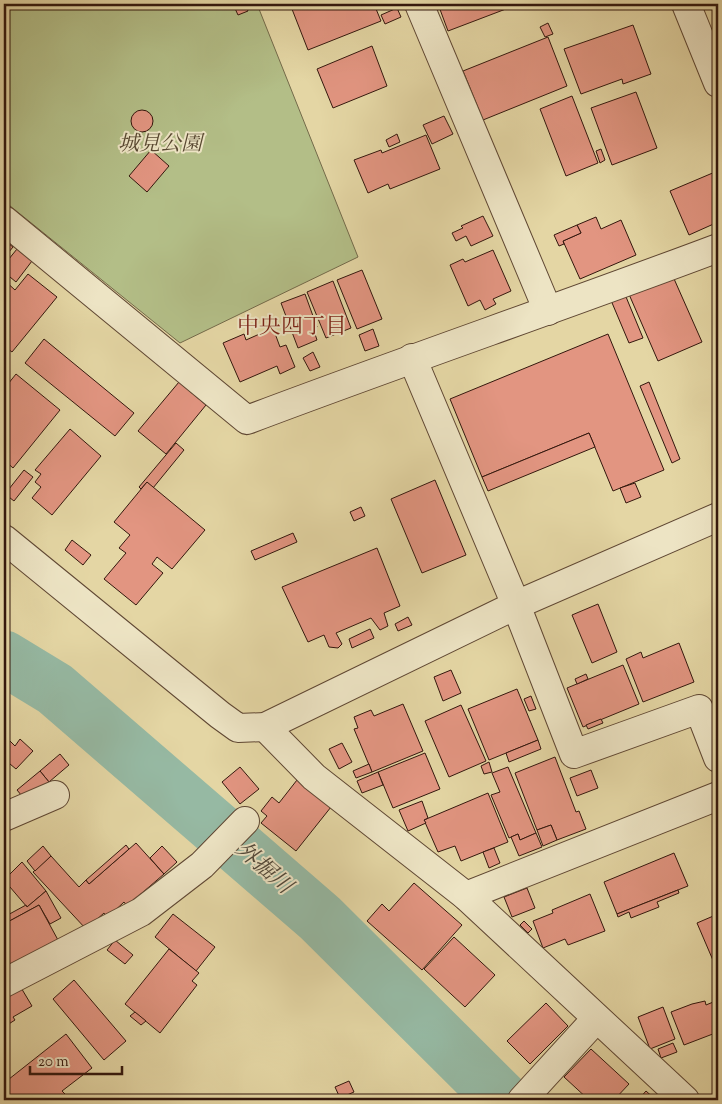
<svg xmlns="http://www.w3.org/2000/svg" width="722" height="1104" viewBox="0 0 722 1104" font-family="'Sorts Mill Goudy','Noto Serif JP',serif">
<rect width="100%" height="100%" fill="#e4d6a4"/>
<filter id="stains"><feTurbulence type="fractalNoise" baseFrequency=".004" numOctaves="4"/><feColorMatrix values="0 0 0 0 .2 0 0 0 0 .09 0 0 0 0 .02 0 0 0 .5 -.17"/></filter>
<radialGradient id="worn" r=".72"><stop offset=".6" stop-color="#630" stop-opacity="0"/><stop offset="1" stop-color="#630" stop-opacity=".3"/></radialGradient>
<!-- green -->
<polygon fill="#b3be87" stroke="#736a4a" points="4,4 257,4 358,257 180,343 4,201"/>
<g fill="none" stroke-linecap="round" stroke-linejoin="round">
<!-- river -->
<polyline stroke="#96b9a3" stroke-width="55" points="4,658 55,689 320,918 503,1100"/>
</g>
<!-- building -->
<g fill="#e29581" stroke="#33170d">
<polygon points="233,4 245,4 248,11 238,15"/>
<polygon points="290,4 374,4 381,21 308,50"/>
<polygon points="438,4 519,4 448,31"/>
<polygon points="397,8 401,17 385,24 381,15"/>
<polygon points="548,23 553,34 545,37 540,27"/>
<polygon points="633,25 651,74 623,84 622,79 581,94 564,49"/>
<polygon points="548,37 567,86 483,120 463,71"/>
<polygon points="372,46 387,86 333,108 317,69"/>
<polygon points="636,92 657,148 612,165 591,108"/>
<polygon points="572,96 598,163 566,176 540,109"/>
<circle cx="142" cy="121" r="11"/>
<polygon points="444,116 453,134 432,144 423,125"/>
<polygon points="397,134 400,142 389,147 386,140"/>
<polygon points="426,135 440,169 390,189 388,184 368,193 354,160 381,150 382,153"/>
<polygon points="601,149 605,160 600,163 596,151"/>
<polygon points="151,150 169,166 147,192 129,176"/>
<polygon points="715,172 718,181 718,222 689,235 670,191"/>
<polygon points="483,216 493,236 471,246 466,236 456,241 452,233 463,228 461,226"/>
<polygon points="596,217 601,229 621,220 636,255 580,279 563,241 581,233 577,225"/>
<polygon points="577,225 581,233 563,241 564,244 559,246 554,235"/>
<polygon points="4,240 13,247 4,258"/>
<polygon points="17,249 32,261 16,282 4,272 4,265"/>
<polygon points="493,250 511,291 493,299 496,304 485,310 480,300 468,306 450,265 463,259 465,262"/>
<polygon points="362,270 382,319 357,329 337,280"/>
<polygon points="671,272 702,342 658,361 628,292"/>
<polygon points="28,274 57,297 12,352 4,346 4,280 15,290"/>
<polygon points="333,281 351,328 326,338 307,292"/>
<polygon points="624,292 643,338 629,343 610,298"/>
<polygon points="305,294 317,327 313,328 317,340 298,348 281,303"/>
<polygon points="273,328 280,347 286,345 295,367 280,374 277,366 240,382 223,343 244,334 246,340"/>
<polygon points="373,329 379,346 365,351 359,335"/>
<polygon points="608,334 664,470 613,491 589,433 482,477 450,399"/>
<polygon points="44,339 134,413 115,436 25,363"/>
<polygon points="313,352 320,367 310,371 303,358"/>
<polygon points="16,374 60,410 13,468 4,460 4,389"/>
<polygon points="179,382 206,405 166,454 138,431"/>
<polygon points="649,382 680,459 672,463 640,386"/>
<polygon points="70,429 101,456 52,515 32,498 41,487 35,482 41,474 35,470"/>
<polygon points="589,433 595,447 488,491 482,477"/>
<polygon points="176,443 184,450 153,488 147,482 141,489 139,487"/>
<polygon points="24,470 33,477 14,501 5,494"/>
<polygon points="435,480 466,555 422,573 391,499"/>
<polygon points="147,482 205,530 172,569 157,557 152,564 163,573 136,605 104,579 126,553 119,548 130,535 114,522"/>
<polygon points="635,483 641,497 626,503 620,488"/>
<polygon points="361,507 365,516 354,521 350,512"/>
<polygon points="293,533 297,542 255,560 251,551"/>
<polygon points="72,540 91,555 83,565 65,550"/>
<polygon points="377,548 400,606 384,613 388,626 380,630 371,618 336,633 342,644 338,648 329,647 324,635 308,642 282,587"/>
<polygon points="598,604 617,652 592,663 572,615"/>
<polygon points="408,617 412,625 398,631 395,624"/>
<polygon points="370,629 374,638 352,648 349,639"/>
<polygon points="679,643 694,682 643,702 626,659 641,652 643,658"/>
<polygon points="623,665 639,704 583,727 567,688"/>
<polygon points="451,670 461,693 443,701 434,677"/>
<polygon points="586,674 588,679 577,684 575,679"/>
<polygon points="517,689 538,740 489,760 468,709"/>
<polygon points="531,696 536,709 529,711 524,699"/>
<polygon points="403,704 423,751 372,772 354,729 358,728 354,717 371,710 374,716"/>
<polygon points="461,705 486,761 449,777 425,721"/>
<polygon points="601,719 603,723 588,729 586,725"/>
<polygon points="4,735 15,746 20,739 33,751 16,769 10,764 4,772"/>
<polygon points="538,740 541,749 509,762 506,753"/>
<polygon points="342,743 352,762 339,769 329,749"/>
<polygon points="425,753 440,789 393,808 378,772"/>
<polygon points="60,754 69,765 49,782 40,771"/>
<polygon points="555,757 576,812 579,811 586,829 557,840 551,825 537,830 515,773"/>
<polygon points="489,762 492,772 484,774 481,766"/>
<polygon points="369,764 372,772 356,778 353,771"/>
<polygon points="240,767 259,789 240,804 222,782"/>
<polygon points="508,767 536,833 520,840 518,834 509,838 491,795 500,792 492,773"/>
<polygon points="591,770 598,788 577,796 570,778"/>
<polygon points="40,771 49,782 26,801 17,790"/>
<polygon points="378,772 383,785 362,793 357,781"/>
<polygon points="297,780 331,807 296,851 261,823 267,816 261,811 272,797 279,803"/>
<polygon points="488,793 508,842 461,861 455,846 438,852 424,820"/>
<polygon points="422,801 428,818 424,820 426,823 408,831 399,810"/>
<polygon points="551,825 557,840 543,846 537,830"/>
<polygon points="536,833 542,847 519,856 511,837 518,834 520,840"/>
<polygon points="136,843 164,874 127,906 124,902 107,918 104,913 86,929 33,872 51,856 79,887 86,880 89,884"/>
<polygon points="126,845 129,849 89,884 86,880"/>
<polygon points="43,846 51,856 35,871 27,861"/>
<polygon points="162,846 177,862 164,874 150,858"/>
<polygon points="494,848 500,863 489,868 483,852"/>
<polygon points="674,853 688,886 617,914 604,882"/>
<polygon points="22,862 46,891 27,907 4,880"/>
<polygon points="414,883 462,925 422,970 367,921 382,904 389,911"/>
<polygon points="527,888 535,908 512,917 504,897"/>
<polygon points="678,890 679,893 657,902 659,907 631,918 629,912 618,917 617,914"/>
<polygon points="46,891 61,918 50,924 39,905 4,924 4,917 26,905 27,907"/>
<polygon points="590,894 605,931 568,945 565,939 543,948 533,921 553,913 552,910"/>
<polygon points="39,905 58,940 4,970 4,924"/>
<polygon points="173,914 215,947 196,971 155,937"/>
<polygon points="718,914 718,972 697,923"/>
<polygon points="524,921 532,929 528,933 520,925"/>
<polygon points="454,937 495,975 465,1007 424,969"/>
<polygon points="115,940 133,955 125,964 107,950"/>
<polygon points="169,949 199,973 192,981 197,985 160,1033 125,1004"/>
<polygon points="74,980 126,1041 104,1060 53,999"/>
<polygon points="20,986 32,1006 13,1017 15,1020 4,1027 4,996"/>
<polygon points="718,1000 718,1032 684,1045 671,1012 692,1004 705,1001 706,1005"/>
<polygon points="546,1003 568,1026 530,1064 507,1041"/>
<polygon points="663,1007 675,1039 650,1049 638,1017"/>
<polygon points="135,1012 146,1021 141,1025 130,1016"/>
<polygon points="66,1034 92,1068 62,1091 65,1094 57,1100 12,1100 4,1089 4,1083"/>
<polygon points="673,1043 677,1052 661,1058 658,1049"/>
<polygon points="591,1049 629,1084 614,1100 589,1100 564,1077"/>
<polygon points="349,1081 354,1092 340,1098 335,1087"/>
<polygon points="646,1091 656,1100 638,1100"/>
</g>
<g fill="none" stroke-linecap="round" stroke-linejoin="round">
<!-- minor casing -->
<g stroke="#5f4733" stroke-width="30">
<g id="minor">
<polyline points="419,4 548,311"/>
<polyline points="686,4 718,83"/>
<path d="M 4,220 L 247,420 C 403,361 561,307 718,248"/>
<polyline points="412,358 516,605 574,754 699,709 718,758"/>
<polyline points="4,539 220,715 238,728 265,727 516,605 718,517"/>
<polyline points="265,727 314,777 466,896 685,1100"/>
<polyline points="4,817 55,795"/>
<polyline points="466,896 718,796"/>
<polyline points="4,983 141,912 202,865 245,821"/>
<polyline points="522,1100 596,1019"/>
</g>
</g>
<!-- minor -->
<use href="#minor" stroke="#ede4c4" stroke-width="28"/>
</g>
<g text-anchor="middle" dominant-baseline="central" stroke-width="4" stroke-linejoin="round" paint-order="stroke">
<!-- park labels -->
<g font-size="21" font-style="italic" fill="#594932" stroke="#ede4c4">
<text x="160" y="145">城見公園</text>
</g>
<!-- neighbourhood labels -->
<g font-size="22" fill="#7a1f14" stroke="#ede4c4">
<text x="292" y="328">中央四丁目</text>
</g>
<!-- water labels -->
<g font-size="22" font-style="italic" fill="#51483a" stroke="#ede4c4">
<text transform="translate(263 869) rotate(41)">外掘川</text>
</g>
</g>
<!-- margin -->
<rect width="722" height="1104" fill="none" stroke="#e4d6a4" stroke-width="20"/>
<rect x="5" y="5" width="712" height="1094" fill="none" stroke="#33170d" stroke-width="2.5"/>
<rect x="10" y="10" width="702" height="1084" fill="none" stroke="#33170d"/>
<!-- scale -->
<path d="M30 1066v8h92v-8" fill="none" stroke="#33170d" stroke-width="2.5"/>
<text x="38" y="1066" font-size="15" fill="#33170d" stroke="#ede4c4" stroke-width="4" paint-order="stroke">20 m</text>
<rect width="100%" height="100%" filter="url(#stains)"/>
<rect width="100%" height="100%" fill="url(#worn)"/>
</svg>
